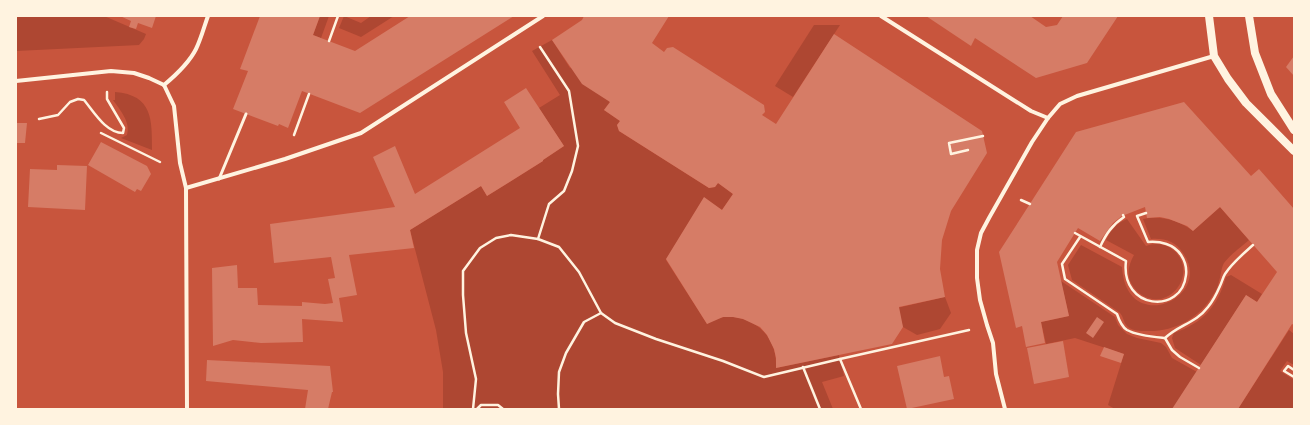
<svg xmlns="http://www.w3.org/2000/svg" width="1310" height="425" viewBox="0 0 1310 425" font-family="'Playfair Display',serif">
<rect width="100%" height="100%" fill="#c8553d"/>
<!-- green -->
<g fill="#ae4732">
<polygon points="20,16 104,16 146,34 144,39 139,45 16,51 16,18"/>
<polygon points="320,16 329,16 321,38 313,35"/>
<polygon points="344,16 361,23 371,16 394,16 361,37 339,28"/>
<polygon points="814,25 840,25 793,97 775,86"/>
<path d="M 552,40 L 570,68 L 572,67 L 610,102 L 604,110 L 620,121 L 617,125 L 619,131 L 709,188 L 715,187 L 718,183 L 733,194 L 722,210 L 704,198 L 666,260 L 707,324 C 712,321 718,318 724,317 C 746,315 769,329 774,350 C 776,356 776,362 776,368 L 839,355 L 844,376 L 822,382 L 833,409 L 443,409 L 443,372 L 436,330 L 410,230 L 481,186 L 487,196 L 543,161 L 543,160 L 564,146 L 539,108 L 560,95 L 532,51 Z"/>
<path d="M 115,92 C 153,95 152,120 152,150 L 121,138 L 127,135 C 131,122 120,110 113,100 L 115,100 Z"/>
<path d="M 1220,207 L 1249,240 C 1242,246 1229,256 1224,263 C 1221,268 1221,276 1219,281 C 1218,286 1216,291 1213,295 C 1199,319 1174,332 1146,331 C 1140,331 1133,331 1128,327 C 1123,323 1124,316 1119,312 L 1072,280 L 1068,265 L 1081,245 L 1122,267 C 1126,337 1215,298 1183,253 C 1176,242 1165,238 1151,239 L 1143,219 C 1161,215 1179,220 1193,231 Z"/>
<path d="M 1127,219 L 1146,246 C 1154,243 1164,243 1172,249 C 1200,270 1171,313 1142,295 C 1137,292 1133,287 1130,281 C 1127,272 1129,264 1134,255 L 1106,240 C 1111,230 1117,223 1127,219 Z"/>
<path d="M 1231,275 L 1262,294 L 1257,302 L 1246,295 L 1201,365 L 1175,348 L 1172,338 L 1174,333 C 1203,323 1218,306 1226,277 Z"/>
<polygon points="1061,281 1115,317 1118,325 1127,334 1137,338 1161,343 1166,347 1172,358 1197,372 1173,409 1115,409 1108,405 1124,354 1075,338 1046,344 1041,322 1069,316"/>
<polygon points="945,297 951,313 940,329 917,335 903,327 897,308"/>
<polygon points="1289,330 1294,334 1294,365 1287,361 1280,371 1294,380 1294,409 1238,409"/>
</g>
<!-- building -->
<g fill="#d67c66">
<polygon points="120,16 156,16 152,28 138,23 136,29 129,27 131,21"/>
<polygon points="260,16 320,16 313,35 355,51 410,16 514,16 360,113 302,91 288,128 279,124 278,126 233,109 248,71 240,69"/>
<polygon points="584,16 669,16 652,43 664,52 667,48 673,47 764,105 765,112 762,115 776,124 834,34 982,131 987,153 951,211 942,240 940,269 945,297 899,307 903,327 892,344 776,368 776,358 774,349 767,335 760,327 743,319 733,317 723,317 707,324 666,259 704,197 722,210 733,194 718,183 715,187 709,188 619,131 617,125 620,121 604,110 610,102 582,84 552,40 582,20"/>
<polygon points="926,16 1030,16 1046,27 1057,25 1063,16 1118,16 1087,63 1036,78 975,38 971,46"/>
<polygon points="1294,56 1294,76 1286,67"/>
<polygon points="526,88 564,146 543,160 543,161 487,196 481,186 410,230 414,248 349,255 357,295 339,298 343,322 302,319 303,342 261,343 233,340 213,346 212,268 237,265 238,288 257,288 258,305 302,306 302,302 325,304 333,303 328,279 335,278 331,257 274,263 270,224 395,207 373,157 395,146 415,194 520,128 504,102"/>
<polygon points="1184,102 1251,176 1259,169 1294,209 1294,325 1292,324 1238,409 1172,409 1246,295 1257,302 1277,272 1220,207 1193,231 1187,226 1169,219 1160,217 1147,218 1145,207 1122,216 1113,223 1100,241 1078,228 1057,262 1069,316 1041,322 1045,343 1026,347 1022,326 1016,328 999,252 1076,132"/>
<polygon points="16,123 27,123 25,143 16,143"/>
<polygon points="101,142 147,166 151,174 141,191 137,189 135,192 88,165"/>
<polygon points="57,165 87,166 85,210 28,207 30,169 57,170"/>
<polygon points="1097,317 1104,322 1093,338 1086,333"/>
<polygon points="1063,341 1069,377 1034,384 1027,348"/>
<polygon points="1104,347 1124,354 1121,363 1100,356"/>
<polygon points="940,356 944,377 949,376 954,399 907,409 897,366"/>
<polygon points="207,360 330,366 333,392 332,392 328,409 305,409 308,390 206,381"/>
</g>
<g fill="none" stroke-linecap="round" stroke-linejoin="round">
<!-- path -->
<g stroke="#fff3e0" stroke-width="2.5">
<polyline points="329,41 338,16"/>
<polyline points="540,47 569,91 578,146 572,171 564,191 549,204 538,239 559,247 579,272 601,313 584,322 566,353 559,372 558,394 559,409"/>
<path d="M 39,119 L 58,115 L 70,102 L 78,99 L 84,100 C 94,112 106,133 123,133 L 124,128 L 107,99 L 107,92"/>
<polyline points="101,133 160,162"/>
<polyline points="294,135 309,94"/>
<polyline points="968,150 951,154 949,143 983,136"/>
<polyline points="1021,200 1030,204"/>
<path d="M 1075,233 L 1126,261 C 1120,310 1182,315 1186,275 C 1187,267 1185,261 1181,255 C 1174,244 1160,241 1148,242 L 1137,216 L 1146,213"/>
<path d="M 1080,237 L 1062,264 L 1065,279 L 1117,314 C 1119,320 1122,327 1127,330 C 1138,336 1154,337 1165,338 C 1178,325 1196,323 1208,307 C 1213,301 1217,293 1220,286 C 1222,282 1223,277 1225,274 C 1232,263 1243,254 1253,245"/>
<path d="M 1100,247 C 1106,234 1112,225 1124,217 L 1123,215"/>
<polyline points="601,313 615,323 656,339 723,361 764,377 840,359"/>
<polyline points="1165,338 1172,350 1180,357 1199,368"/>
<polyline points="803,367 820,409"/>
<polyline points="1294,370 1288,366 1284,371 1294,377"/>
<polyline points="473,409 476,379 466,333 463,295 463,271 480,248 496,238 511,235 538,239"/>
<polyline points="477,409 481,405 498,405 503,409"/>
<polyline points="861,409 840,359 969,330"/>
</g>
<!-- service -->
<polyline stroke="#fff3e0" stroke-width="3" points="219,179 246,114"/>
<!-- minor -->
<g stroke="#fff3e0" stroke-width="4">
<polyline points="881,16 1031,111 1048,118"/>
<polyline points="16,81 111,71 134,73 149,78 164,85"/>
<polyline points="164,85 174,106 180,163 186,188 187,409"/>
<path d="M 164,85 C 176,75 189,63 196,49 C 201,39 204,27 208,16"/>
<polyline points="186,188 285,159 361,133 543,16"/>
<polyline points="1005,409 996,374 993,343 987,325 980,300 977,278 977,250 981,233 989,218 1032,142 1048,118 1060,104 1077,96 1214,56"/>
</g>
<!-- secondary -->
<g stroke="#fff3e0" stroke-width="8">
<polyline points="1209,16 1214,56 1228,79 1246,103 1294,151"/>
<polyline points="1249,16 1255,53 1271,94 1294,130"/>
</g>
</g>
<!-- border -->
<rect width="1310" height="425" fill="none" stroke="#fff3e0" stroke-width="34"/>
</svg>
